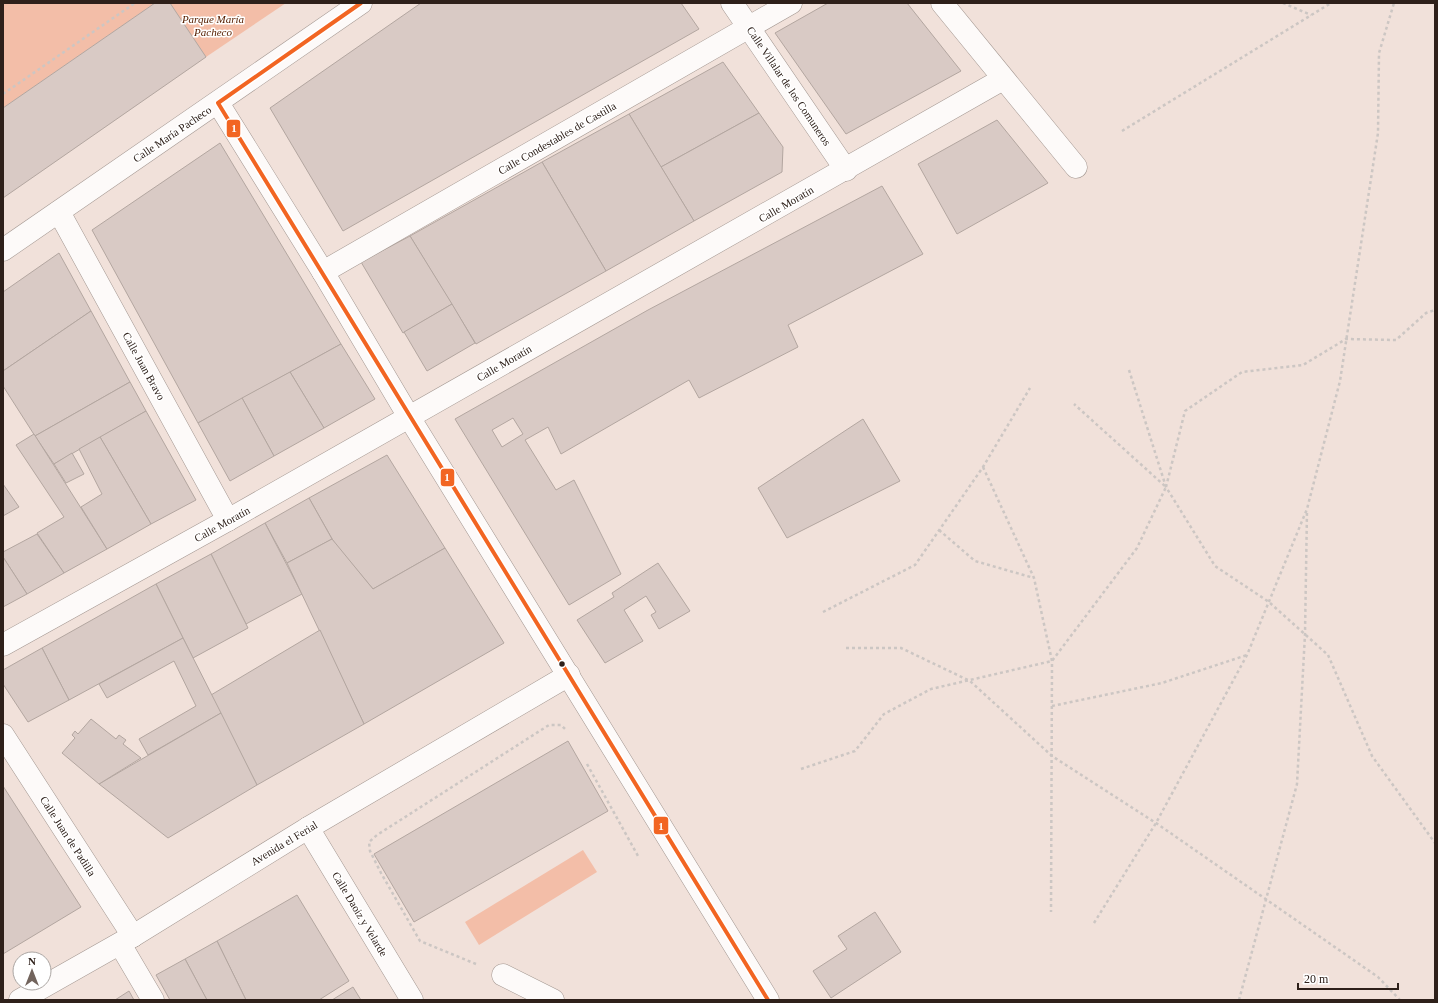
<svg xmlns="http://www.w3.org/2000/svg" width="1438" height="1003" viewBox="0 0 1438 1003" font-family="'Times New Roman',serif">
<rect width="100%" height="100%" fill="#f1e1da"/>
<!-- green -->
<g fill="#f3bea8">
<polygon points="3,3 155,3 3,108"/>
<polygon points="170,3 286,3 206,57"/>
<polygon points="583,850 597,872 479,945 465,922"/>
</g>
<!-- building -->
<g fill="#d9cac5" stroke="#b3a6a0" fill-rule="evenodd">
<polygon points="155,3 170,3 206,57 3,198 3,108"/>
<polygon points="421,3 681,3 699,29 343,231 270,108"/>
<polygon points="828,3 907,3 961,71 846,134 775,33"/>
<polygon points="723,62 759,113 661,167 629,114"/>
<polygon points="759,113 783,147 782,172 694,221 661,167"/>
<polygon points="629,114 694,221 606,271 542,162"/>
<polygon points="997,120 1048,183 957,234 918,164"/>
<polygon points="220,143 341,344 198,423 92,230"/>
<polygon points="542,162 606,271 476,344 410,236"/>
<path d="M 882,186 L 923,254 L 788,325 L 798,347 L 699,398 L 689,380 L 561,454 L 548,427 L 525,440 L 556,490 L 574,480 L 621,574 L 569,605 L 455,419 L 648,310 ZM 513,418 L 523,434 L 502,447 L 492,430 Z"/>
<polygon points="410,236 452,304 403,333 361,262"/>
<polygon points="59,253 91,311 3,371 3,292"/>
<polygon points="452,304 475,343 427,371 404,332"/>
<polygon points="91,311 130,382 35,436 3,386 3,371"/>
<polygon points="341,344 375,399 324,428 290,372"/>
<polygon points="290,372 324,428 274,456 242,398"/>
<polygon points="130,382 146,411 54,464 35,436"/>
<polygon points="242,398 274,456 230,481 198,423"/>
<polygon points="146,411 196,500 151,524 100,437"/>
<polygon points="863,419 900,481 787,538 758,488"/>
<polygon points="34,434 107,549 64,573 37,533 64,517 16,445"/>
<polygon points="100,437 151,524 107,549 81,507 102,494 79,449"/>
<polygon points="72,453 84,474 66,483 54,464"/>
<polygon points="387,455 445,548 373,589 335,544 309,498"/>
<polygon points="3,484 19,507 3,516"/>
<polygon points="309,498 332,539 287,563 265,523"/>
<polygon points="265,523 302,594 246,624 211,554"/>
<polygon points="37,534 64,573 27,594 3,557 3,552"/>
<polygon points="332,539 373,589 445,548 504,643 364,724 287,563"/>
<polygon points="211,554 248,628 193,658 156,584"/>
<polygon points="3,557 27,594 3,607"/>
<polygon points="658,563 690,611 659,629 651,615 656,612 646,596 624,610 643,641 605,663 577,620 614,597 612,593"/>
<polygon points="156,584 183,638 69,700 42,648"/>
<polygon points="320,630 364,724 257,785 211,695"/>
<polygon points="183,638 221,713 148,755 139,739 196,706 174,661 107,698 99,684"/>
<polygon points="42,648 69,700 28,722 3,684 3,670"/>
<polygon points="221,713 257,785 168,838 99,784"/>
<polygon points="91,719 116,739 119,735 126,740 123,744 141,758 99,784 62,753 75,738 72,735 75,731 78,734"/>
<polygon points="568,741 608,811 414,922 374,854"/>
<polygon points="3,786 81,907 3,954"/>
<polygon points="297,895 349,981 319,1000 246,1000 217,941"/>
<polygon points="875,912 901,952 831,998 813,971 847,949 838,936"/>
<polygon points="217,941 246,1000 207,1000 185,959"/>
<polygon points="185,959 207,1000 170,1000 156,975"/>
<polygon points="353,987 361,1000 332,1000"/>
<polygon points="129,991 134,1000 115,1000"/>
</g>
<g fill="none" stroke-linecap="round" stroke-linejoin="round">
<!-- minor casing -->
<g stroke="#a39791" stroke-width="23">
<g id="minor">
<polyline points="732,3 846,170"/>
<polyline points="942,3 1076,167"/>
<polyline points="218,103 323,272 409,417 768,1000"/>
<polyline points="59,212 228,520"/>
<polyline points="3,250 361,3"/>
<polyline points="323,272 791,3"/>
<polyline points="3,645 228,520 1003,79"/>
<polyline points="3,735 133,936"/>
<polyline points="308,828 412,1000"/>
<polyline points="120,944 153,1000"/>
<polyline points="503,975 553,1000"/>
<polyline points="20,1000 133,936 308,828 569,675"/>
</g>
</g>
<!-- path -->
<g stroke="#ccc6c3" stroke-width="2.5" stroke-dasharray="3 3" stroke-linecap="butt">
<polyline points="1283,3 1311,15"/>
<polyline points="3,94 135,3"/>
<polyline points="1122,131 1331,3"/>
<polyline points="1129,370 1166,487 1215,566 1269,602 1328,655 1372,756 1435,843"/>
<polyline points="983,467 1034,578 1052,661 1051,912"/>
<polyline points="1166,487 1185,411 1242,372 1303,365 1346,339 1396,340 1426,313 1435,310"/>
<polyline points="939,530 975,561 1034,578"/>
<polyline points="823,612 915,565 983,467 1030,388"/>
<polyline points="846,648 901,648 970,681 1052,756 1156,823 1378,977 1400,1000"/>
<polyline points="1052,706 1162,683 1247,655"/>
<polyline points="587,764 638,856"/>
<polyline points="801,769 855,751 884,714 931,689 1052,661 1137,548 1166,487 1074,404"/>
<polyline points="1094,923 1156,823 1247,655 1307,509 1340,381 1378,133 1379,53 1394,3"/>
<polyline points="476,964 420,941 381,873 370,851 369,842 377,835 549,725 561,725 565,729"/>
<polyline points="1239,1000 1297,784 1305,634 1307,510"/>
</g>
<!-- minor -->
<use href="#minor" stroke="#fdfaf9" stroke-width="22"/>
<!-- bus-1 casing -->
<g stroke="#fff" stroke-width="7">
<polyline id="bus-1" points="361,3 218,103 768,1000"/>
</g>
<!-- bus-1 -->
<use href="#bus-1" stroke="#f26522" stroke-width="4"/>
</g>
<!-- markers -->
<circle fill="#2e201a" stroke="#fff" stroke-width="1.5" cx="562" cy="664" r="3.5"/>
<g text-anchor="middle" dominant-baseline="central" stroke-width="3" stroke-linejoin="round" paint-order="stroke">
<!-- park labels -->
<g font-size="11" font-style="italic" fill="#592103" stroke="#fff">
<text x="213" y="19">Parque María<tspan x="213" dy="13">Pacheco</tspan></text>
</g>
<!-- street labels -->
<g font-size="11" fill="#2e201a" stroke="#fff">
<text transform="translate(789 86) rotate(56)">Calle Villalar de los Comuneros</text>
<text transform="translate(172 134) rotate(-34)">Calle María Pacheco</text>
<text transform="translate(557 138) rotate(-30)">Calle Condestables de Castilla</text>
<text transform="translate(786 204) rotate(-30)">Calle Moratín</text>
<text transform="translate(504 363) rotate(-30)">Calle Moratín</text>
<text transform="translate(144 366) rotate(61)">Calle Juan Bravo</text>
<text transform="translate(222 524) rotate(-29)">Calle Moratín</text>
<text transform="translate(68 836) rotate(57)">Calle Juan de Padilla</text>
<text transform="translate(284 843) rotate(-31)">Avenida el Ferial</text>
<text transform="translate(360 914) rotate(59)">Calle Daoiz y Velarde</text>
</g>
</g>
<g stroke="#fff" stroke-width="1.5">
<rect x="226" y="119" width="15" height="19" rx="4" fill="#f26522"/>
<rect x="440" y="468" width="15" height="19" rx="4" fill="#f26522"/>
<rect x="653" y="816" width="16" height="19" rx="4" fill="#f26522"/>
</g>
<g font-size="11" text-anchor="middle" font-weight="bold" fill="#fff">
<text x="234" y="132">1</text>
<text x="447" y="481">1</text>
<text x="661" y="830">1</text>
</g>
<!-- border -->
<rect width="1438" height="1003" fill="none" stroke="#2e201a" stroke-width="8"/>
<!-- north arrow -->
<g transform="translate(32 971)"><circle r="19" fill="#ffffff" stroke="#aba6a3"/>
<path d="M0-3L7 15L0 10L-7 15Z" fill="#72645d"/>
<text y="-6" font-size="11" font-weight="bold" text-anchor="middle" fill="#2e201a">N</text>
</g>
<!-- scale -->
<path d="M1298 983v6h100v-6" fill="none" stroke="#2e201a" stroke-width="2"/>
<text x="1304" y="983" font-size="12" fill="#2e201a" stroke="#ffffff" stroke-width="3" paint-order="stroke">20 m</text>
</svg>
